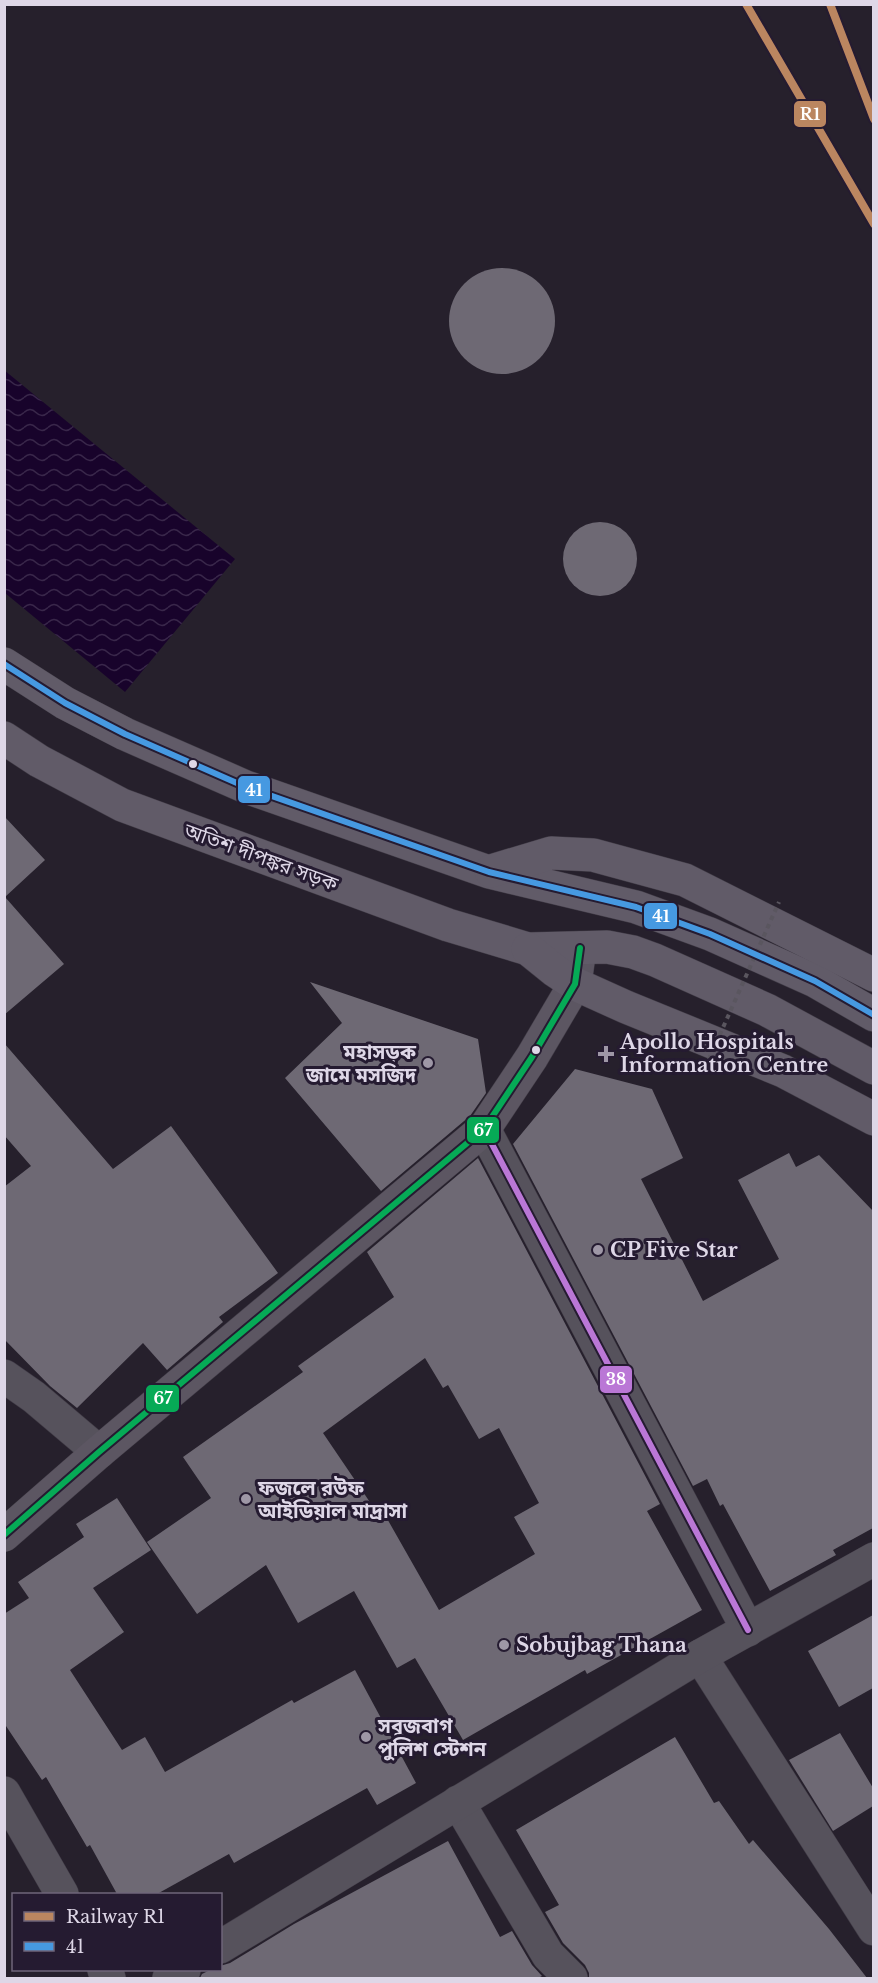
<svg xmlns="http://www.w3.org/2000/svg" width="878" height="1983" viewBox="0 0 878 1983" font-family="'Libre Baskerville','Noto Sans Bengali',serif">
<defs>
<pattern id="water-waves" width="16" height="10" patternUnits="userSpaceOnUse" patternTransform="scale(1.5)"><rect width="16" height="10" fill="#18032b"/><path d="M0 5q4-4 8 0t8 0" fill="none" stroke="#39274a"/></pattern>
</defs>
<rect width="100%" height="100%" fill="#26202c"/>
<!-- water -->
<polygon fill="url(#water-waves)" points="4,370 235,559 125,692 5,593"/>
<!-- building -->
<g fill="#6e6974" fill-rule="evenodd">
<circle cx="502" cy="321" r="53"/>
<circle cx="600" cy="559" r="37"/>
<polygon points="4,816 45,860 5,897 64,964 4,1015"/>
<polygon points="310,982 478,1039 486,1093 470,1116 381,1191 285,1078 342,1023"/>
<polygon points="4,1043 113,1169 171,1126 278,1273 219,1317 223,1322 167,1370 143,1343 77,1408 50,1386 4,1339 4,1187 31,1166 4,1135"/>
<polygon points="575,1069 652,1089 683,1158 641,1179 703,1301 779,1259 738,1180 789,1153 796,1167 819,1155 873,1211 873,1528 833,1550 836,1555 770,1591 723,1504 720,1506 707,1479 693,1486 513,1144"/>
<path d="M 478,1158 L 660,1504 L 647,1511 L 702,1610 L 587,1674 L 585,1670 L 463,1740 L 415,1658 L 397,1668 L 354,1591 L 298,1623 L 266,1565 L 197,1614 L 147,1542 L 211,1498 L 183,1457 L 303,1372 L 298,1366 L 394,1297 L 367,1252 ZM 425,1358 L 443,1388 L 448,1385 L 479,1439 L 499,1428 L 539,1503 L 514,1517 L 535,1554 L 439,1610 L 385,1515 L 380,1517 L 323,1433 Z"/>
<polygon points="117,1498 151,1550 93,1588 124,1632 70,1670 122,1750 145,1737 165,1772 292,1700 294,1703 355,1670 416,1783 377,1805 367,1788 234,1863 229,1854 157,1894 117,1894 90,1845 87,1847 46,1777 42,1780 4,1723 4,1614 29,1598 18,1582 84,1537 76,1524"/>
<polygon points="873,1615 873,1688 839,1707 808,1651"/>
<polygon points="840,1733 873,1788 873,1806 833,1831 789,1760"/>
<polygon points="675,1737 714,1803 719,1801 749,1844 753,1840 829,1929 867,1978 589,1978 589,1973 585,1965 563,1943 545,1912 559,1905 516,1830"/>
<polygon points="448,1841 500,1937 512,1931 532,1965 542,1976 538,1978 200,1978 202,1974 210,1970 220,1970 220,1966 230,1963 294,1924"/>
</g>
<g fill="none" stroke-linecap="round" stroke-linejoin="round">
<!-- street casing -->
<g stroke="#403b46" stroke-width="34">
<g id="street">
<polyline points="484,1129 748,1630"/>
<polyline points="4,1376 34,1397 99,1452"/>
<polyline points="700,1656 874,1929"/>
<polyline points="4,1793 62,1894"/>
<polyline points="458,1802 548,1955 571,1978"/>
<polyline points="220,1947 700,1656 874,1559"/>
<polyline points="104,1970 109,1978"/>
<polyline points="169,1978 184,1970"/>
</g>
</g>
<!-- secondary casing -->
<g stroke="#403b46" stroke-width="34">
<polyline id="secondary" points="4,1535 99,1452 484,1129 532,1057 575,984 580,948"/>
</g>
<!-- primary casing -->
<g stroke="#403b46" stroke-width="34">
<g id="primary">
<polyline points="4,664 65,703 125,734 246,787 489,872 636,907 710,934 815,981 874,1015"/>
<polyline points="4,738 39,761 122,805 448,925 528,949 607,947 633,952 655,960 767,1010 874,1068"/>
<polyline points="491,871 551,853 593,855 685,880 874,975"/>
<polyline points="528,949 554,970 575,984 626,1007 783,1071 874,1119"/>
</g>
</g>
<!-- street -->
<use href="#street" stroke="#56525c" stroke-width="33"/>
<!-- secondary -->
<use href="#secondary" stroke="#5c5662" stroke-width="33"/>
<!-- primary -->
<use href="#primary" stroke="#615b68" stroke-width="33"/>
<!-- path-bridge -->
<polyline stroke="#5a565f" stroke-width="4" stroke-dasharray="4.5 4.5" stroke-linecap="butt" points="705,1068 779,902"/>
<!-- bus-1 casing -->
<g stroke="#251b31" stroke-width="10">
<polyline id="bus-1" points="4,664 65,703 125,734 246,787 489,872 636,907 710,934 815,981 874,1015"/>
</g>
<!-- bus-2 casing -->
<g stroke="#251b31" stroke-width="10">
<polyline id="bus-2" points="484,1129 748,1630"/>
</g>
<!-- bus-3 casing -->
<g stroke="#251b31" stroke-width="10">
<polyline id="bus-3" points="4,1535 99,1452 484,1129 532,1057 575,984 580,948"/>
</g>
<!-- bus-1 -->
<use href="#bus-1" stroke="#4699e1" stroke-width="6"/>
<!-- bus-2 -->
<use href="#bus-2" stroke="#ba77d6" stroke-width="6"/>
<!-- bus-3 -->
<use href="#bus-3" stroke="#06aa56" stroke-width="6"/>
<!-- rail-1 casing -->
<g stroke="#251b31" stroke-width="12">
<g id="rail-1">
<polyline points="746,4 874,224"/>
<polyline points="830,4 874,119"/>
</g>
</g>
<!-- rail-1 -->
<use href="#rail-1" stroke="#bb8660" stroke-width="8"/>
</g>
<!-- markers -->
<g fill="#ded7e7" stroke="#251b31" stroke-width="2">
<circle cx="193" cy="764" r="5"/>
<circle cx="536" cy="1050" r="5"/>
</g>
<g fill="#9e97a6" stroke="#251b31" stroke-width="2">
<path d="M603 1045h6v6h6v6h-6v6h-6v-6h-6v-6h6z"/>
<circle cx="428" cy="1063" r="6"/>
<circle cx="598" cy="1250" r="6"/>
<circle cx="246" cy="1499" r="6"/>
<circle cx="504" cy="1645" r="6"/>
<circle cx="366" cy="1737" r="6"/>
</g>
<g text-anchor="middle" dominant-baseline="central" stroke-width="6" stroke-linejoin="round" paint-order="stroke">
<!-- street labels -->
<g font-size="20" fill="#ded7e7" stroke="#251b31">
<text transform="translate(261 857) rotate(20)">অতিশ দীপঙ্কর সড়ক</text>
</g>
<!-- poi labels -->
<g font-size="20" font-weight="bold" fill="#ded7e7" stroke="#251b31" text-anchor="start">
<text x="620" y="1042">Apollo Hospitals<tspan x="620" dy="23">Information Centre</tspan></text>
<text x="416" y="1052" text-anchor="end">মহাসড়ক<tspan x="416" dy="23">জামে মসজিদ</tspan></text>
<text x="610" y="1250">CP Five Star</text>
<text x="258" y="1488">ফজলে রউফ<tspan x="258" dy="23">আইডিয়াল মাদ্রাসা</tspan></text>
<text x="516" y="1645">Sobujbag Thana</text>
<text x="378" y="1726">সবুজবাগ<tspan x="378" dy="23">পুলিশ স্টেশন</tspan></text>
</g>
</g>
<g stroke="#251b31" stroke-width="2">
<rect x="793" y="100" width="34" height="28" rx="6" fill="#bb8660"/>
<rect x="237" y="775" width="34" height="29" rx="6" fill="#4699e1"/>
<rect x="643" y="902" width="35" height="28" rx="6" fill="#4699e1"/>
<rect x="466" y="1116" width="34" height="28" rx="6" fill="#06aa56"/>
<rect x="599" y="1365" width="34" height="29" rx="6" fill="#ba77d6"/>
<rect x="145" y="1384" width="35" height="29" rx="6" fill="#06aa56"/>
</g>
<g font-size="16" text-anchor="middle" font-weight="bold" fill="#fff">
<text x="810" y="120">R1</text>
<text x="254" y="796">41</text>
<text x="661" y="922">41</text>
<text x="483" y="1136">67</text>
<text x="616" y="1385">38</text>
<text x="163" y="1404">67</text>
</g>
<!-- border -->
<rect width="878" height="1983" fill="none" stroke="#ded7e7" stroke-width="12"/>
<!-- legend -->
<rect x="12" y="1893" width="210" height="78" fill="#251b31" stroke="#6f667a" stroke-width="1.5"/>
<rect x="24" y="1912" width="30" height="9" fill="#bb8660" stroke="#6f667a" stroke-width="1.5"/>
<text x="66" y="1923" font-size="18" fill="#ded7e7">Railway R1</text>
<rect x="24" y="1942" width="30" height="9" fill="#4699e1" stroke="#6f667a" stroke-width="1.5"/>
<text x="66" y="1953" font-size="18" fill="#ded7e7">41</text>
</svg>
